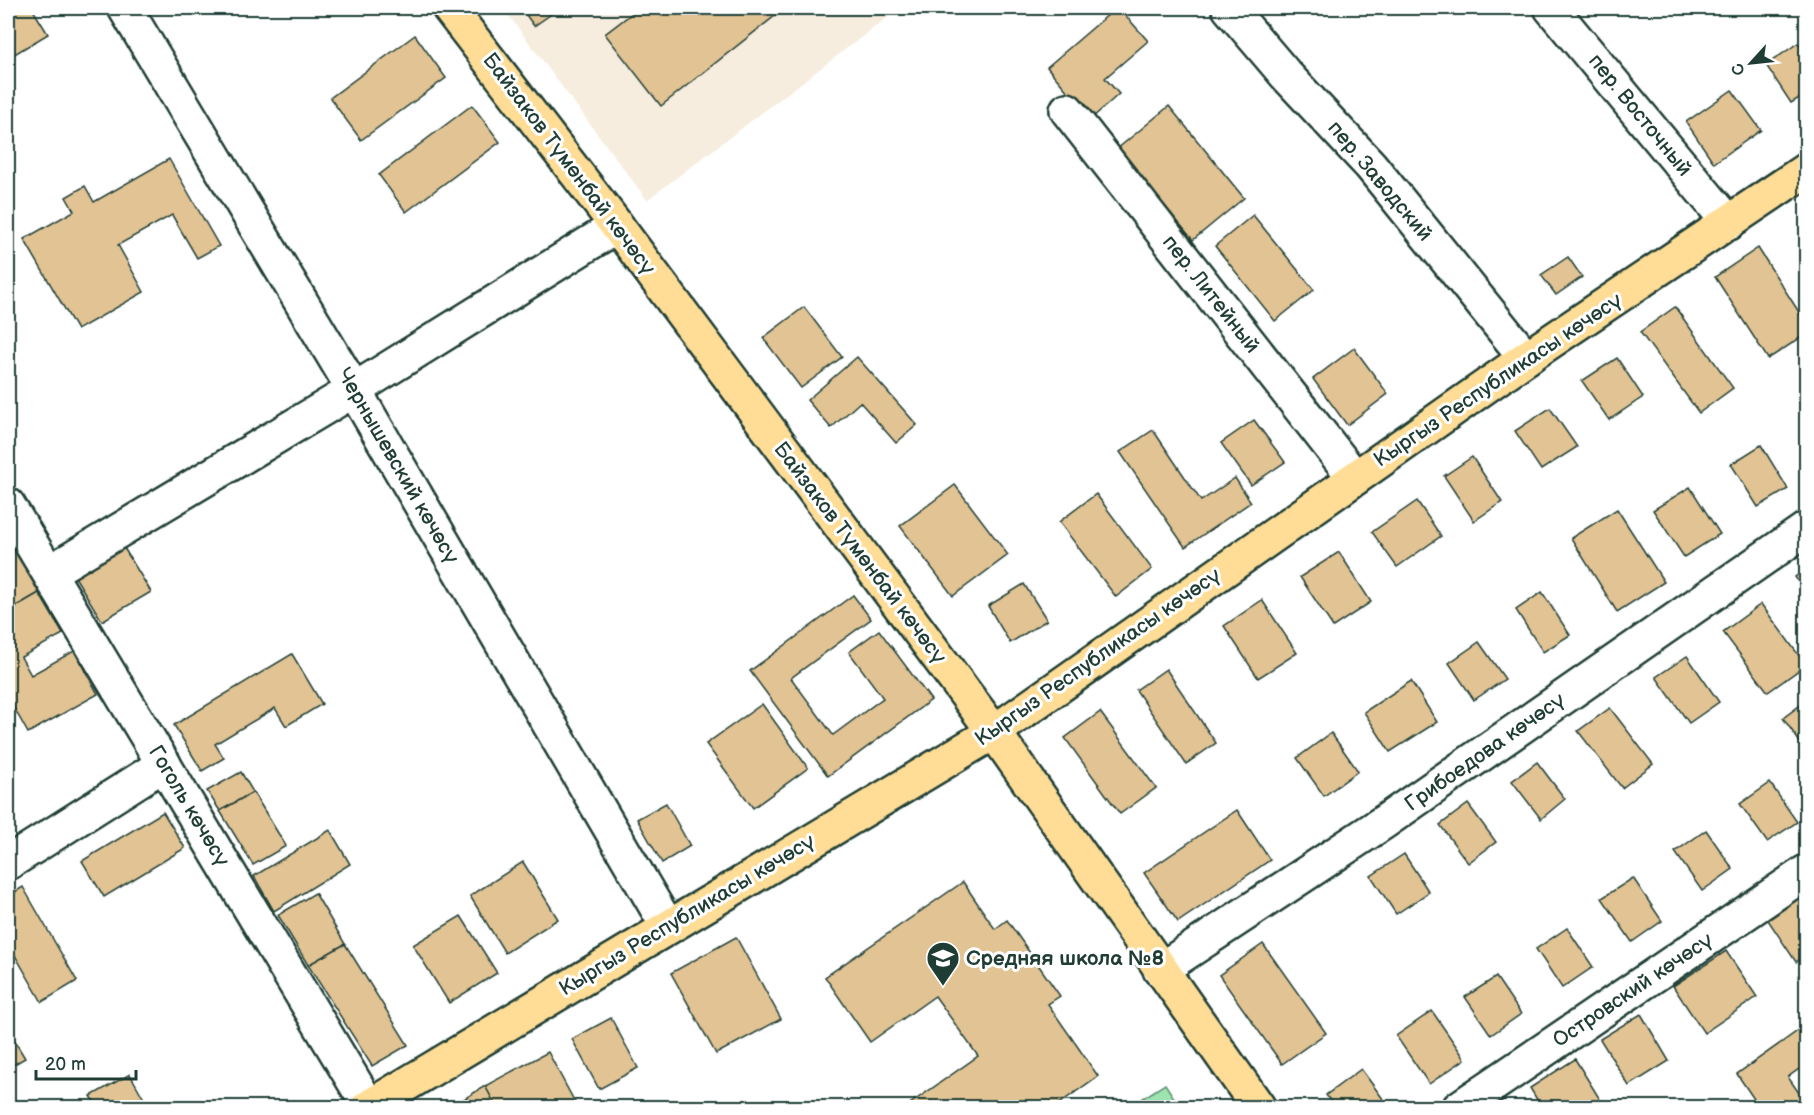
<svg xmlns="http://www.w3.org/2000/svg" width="1814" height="1115" viewBox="0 0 1814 1115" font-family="'Balsamiq Sans',sans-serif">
<rect width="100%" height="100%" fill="#fff"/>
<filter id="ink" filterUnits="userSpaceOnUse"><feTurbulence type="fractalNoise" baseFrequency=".0167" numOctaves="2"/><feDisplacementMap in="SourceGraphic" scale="12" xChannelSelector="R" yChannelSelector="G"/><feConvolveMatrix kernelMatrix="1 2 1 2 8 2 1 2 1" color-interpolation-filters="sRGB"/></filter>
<g filter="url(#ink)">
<!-- built -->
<polygon fill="#f6eddf" points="503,8 900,8 647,200"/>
<!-- green -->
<polygon fill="#9ee4b0" stroke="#5e9072" stroke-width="1.5" points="1165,1084 1180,1107 1129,1107"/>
<!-- building -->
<g fill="#e1c394" stroke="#1f3d34" stroke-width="1.5">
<polygon points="8,8 32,8 48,34 8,58"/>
<polygon points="521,8 560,8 534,26"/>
<polygon points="639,8 785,8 661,106 605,34"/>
<polygon points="1116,8 1119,8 1148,41 1105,78 1119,94 1091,119 1047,67"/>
<polygon points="415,35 446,78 361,140 330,98"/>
<polygon points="1798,43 1806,55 1806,94 1791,103 1766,65"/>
<polygon points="1732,90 1761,130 1714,163 1686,122"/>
<polygon points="472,105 500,142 406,212 379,175"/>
<polygon points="1169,106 1244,198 1193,240 1117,149"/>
<polygon points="169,159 219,246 197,258 172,215 118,245 144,292 77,330 24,239 74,211 66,197 85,186 94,202"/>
<polygon points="1253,215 1314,290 1275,321 1215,246"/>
<polygon points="1758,248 1806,323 1806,334 1768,359 1715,277"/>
<polygon points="1568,257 1582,277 1556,295 1541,275"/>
<polygon points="804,307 842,357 801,388 763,338"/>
<polygon points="1675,307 1733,388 1699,413 1640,332"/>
<polygon points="1354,348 1388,394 1347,425 1313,379"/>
<polygon points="857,357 917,425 896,443 860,402 831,428 807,400"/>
<polygon points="1617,358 1643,397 1609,420 1582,381"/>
<polygon points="1550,408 1577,447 1541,470 1515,431"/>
<polygon points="1254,420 1285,462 1251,485 1221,443"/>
<polygon points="1153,430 1201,501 1235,478 1251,502 1185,547 1120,452"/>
<polygon points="1761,445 1788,489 1758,507 1731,464"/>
<polygon points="1472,457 1502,502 1474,521 1444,476"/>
<polygon points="955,485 1008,555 953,596 900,526"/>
<polygon points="1690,487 1720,534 1684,557 1653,510"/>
<polygon points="1096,494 1152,569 1116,597 1059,522"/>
<polygon points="1417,501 1441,536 1397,567 1372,532"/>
<polygon points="1617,509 1664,582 1617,612 1571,538"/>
<polygon points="8,536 39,593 8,611"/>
<polygon points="124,548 151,592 102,621 75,577"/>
<polygon points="1339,552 1371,602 1333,627 1300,577"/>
<polygon points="1806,569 1806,594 1795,577"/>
<polygon points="1024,584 1047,620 1010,643 988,606"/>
<polygon points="1542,592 1570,635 1543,652 1516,610"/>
<polygon points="39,593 63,634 21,657 31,675 74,651 98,694 28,733 8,697 8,611"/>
<polygon points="853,595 871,619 791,678 833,735 883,698 849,652 879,630 931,700 828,776 750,671"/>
<polygon points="1262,600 1297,653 1258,678 1224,626"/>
<polygon points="1761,604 1806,665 1768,692 1723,632"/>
<polygon points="1479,642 1505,679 1474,700 1449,663"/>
<polygon points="292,654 322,704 286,726 275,708 215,744 224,758 202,771 174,725"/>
<polygon points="1687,656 1719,702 1689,723 1656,677"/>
<polygon points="1166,669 1216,743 1186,764 1136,690"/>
<polygon points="1411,681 1437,722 1390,752 1364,712"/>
<polygon points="1806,701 1806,751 1783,718"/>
<polygon points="762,704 808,768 753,808 706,744"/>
<polygon points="1610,708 1653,764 1622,788 1578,731"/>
<polygon points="1100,712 1156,788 1120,814 1065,738"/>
<polygon points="1331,733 1358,771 1324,796 1297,758"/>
<polygon points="1537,762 1565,799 1541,819 1512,781"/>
<polygon points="241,772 253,792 220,811 207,791"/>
<polygon points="1770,783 1797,822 1767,842 1740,804"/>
<polygon points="253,792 286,846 253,865 220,811"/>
<polygon points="666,803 690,846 662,863 637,819"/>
<polygon points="1468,804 1496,842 1468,863 1440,825"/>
<polygon points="1237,810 1270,860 1178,922 1144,873"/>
<polygon points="163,812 185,848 104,897 82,861"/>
<polygon points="330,830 350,864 274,911 254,876"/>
<polygon points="1706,830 1733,869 1702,891 1675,852"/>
<polygon points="1404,854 1429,892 1396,914 1371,876"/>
<polygon points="523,862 558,919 505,953 470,896"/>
<polygon points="1633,878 1662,921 1632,942 1602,898"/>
<polygon points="963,882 995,929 1007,920 1060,996 1048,1004 1098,1076 1053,1108 904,1108 978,1056 935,996 870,1042 825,977"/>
<polygon points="23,887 77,981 42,1002 8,943 8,896"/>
<polygon points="315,893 345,944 308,965 278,915"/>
<polygon points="1805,894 1806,955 1796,962 1768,920"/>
<polygon points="461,916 497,973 449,1003 413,945"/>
<polygon points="1567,928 1593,967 1562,988 1536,949"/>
<polygon points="736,937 781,1019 716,1054 671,973"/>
<polygon points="345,944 408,1045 372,1066 308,965"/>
<polygon points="1263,944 1326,1033 1282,1064 1219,975"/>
<polygon points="1726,951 1757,997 1704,1033 1673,986"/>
<polygon points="1496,977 1521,1014 1491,1035 1465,997"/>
<polygon points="1432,1011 1465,1059 1429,1084 1396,1036"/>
<polygon points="1641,1014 1669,1061 1629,1086 1600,1039"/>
<polygon points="611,1018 638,1068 599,1089 572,1039"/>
<polygon points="1806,1025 1806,1064 1788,1077 1806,1103 1806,1108 1760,1108 1737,1074"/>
<polygon points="8,1030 25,1058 8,1068"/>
<polygon points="548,1052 578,1108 497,1108 485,1086"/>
<polygon points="1575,1059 1601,1101 1591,1108 1542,1108 1530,1088"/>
<polygon points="1361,1069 1389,1107 1388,1108 1335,1108 1326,1095"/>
<polygon points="130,1074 149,1108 98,1108 91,1096"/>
<polygon points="485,1086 497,1108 449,1108"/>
</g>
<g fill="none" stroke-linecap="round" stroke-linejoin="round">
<!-- minor casing -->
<g stroke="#1f3d34" stroke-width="38">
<g id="minor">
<polyline points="125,8 354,390 668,927"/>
<polyline points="1229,8 1286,75 1371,166 1526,358"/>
<polyline points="1551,8 1729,223"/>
<polyline points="1067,110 1355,478"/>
<polyline points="8,505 370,1108"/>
<polyline points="50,572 354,390 617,226"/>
<polyline points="8,863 164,764"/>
<polyline points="1160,970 1384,822 1806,529"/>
<polyline points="1459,1108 1806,872"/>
</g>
</g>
<!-- major casing -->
<g stroke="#1f3d34" stroke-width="38">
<g id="major">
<polyline points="449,8 617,226 994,732 1259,1108"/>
<polyline points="367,1108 994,732 1526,358 1806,170"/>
</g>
</g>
<!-- minor -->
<use href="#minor" stroke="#fff" stroke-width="33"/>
<!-- major -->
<use href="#major" stroke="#ffdd96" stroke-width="33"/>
</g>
</g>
<!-- icons -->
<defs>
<g id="school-pin" transform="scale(1.725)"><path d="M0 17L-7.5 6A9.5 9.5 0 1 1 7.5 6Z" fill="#1f3d34" stroke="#fff"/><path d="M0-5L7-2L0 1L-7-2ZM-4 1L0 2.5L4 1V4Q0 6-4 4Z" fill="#fff"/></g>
</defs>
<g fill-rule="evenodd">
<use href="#school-pin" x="943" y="958"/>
</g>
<g text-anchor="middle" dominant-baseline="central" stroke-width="6" stroke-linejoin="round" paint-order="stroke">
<!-- street labels -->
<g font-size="21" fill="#1f3d34" stroke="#fff">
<text transform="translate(1640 115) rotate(51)">пер. Восточный</text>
<text transform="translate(569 164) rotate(53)">Байзаков Түмөнбай көчөсү</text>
<text transform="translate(1380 181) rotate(50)">пер. Заводский</text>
<text transform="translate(1211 294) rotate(52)">пер. Литейный</text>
<text transform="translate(1498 380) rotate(-34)">Кыргыз Республикасы көчөсү</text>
<text transform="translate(398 466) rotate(60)">Чернышевский көчөсү</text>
<text transform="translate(860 553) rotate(53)">Байзаков Түмөнбай көчөсү</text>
<text transform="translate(1098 657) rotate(-35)">Кыргыз Республикасы көчөсү</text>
<text transform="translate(1485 752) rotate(-35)">Грибоедова көчөсү</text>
<text transform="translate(189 806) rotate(59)">Гоголь көчөсү</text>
<text transform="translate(687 915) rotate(-31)">Кыргыз Республикасы көчөсү</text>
<text transform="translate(1633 990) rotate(-34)">Островский көчөсү</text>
</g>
<!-- poi labels -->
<g font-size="21" font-weight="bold" fill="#1f3d34" stroke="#fff" text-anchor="start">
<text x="966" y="958">Средняя школа №8</text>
</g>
</g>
<!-- margin -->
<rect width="1814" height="1115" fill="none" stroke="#fff" stroke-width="30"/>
<rect x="15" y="15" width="1784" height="1085" fill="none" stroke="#1f3d34" stroke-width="2" filter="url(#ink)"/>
<!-- north arrow -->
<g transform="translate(1751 63) rotate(243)" stroke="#ffffff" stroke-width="4.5" paint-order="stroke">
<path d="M0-4.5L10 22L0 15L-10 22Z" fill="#1f3d34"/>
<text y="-9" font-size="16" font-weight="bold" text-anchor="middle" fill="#1f3d34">С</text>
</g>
<!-- scale -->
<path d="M36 1070v9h100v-9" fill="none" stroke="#1f3d34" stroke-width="3"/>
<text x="45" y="1070" font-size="18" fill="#1f3d34" stroke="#ffffff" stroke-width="4.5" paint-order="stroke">20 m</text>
</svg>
